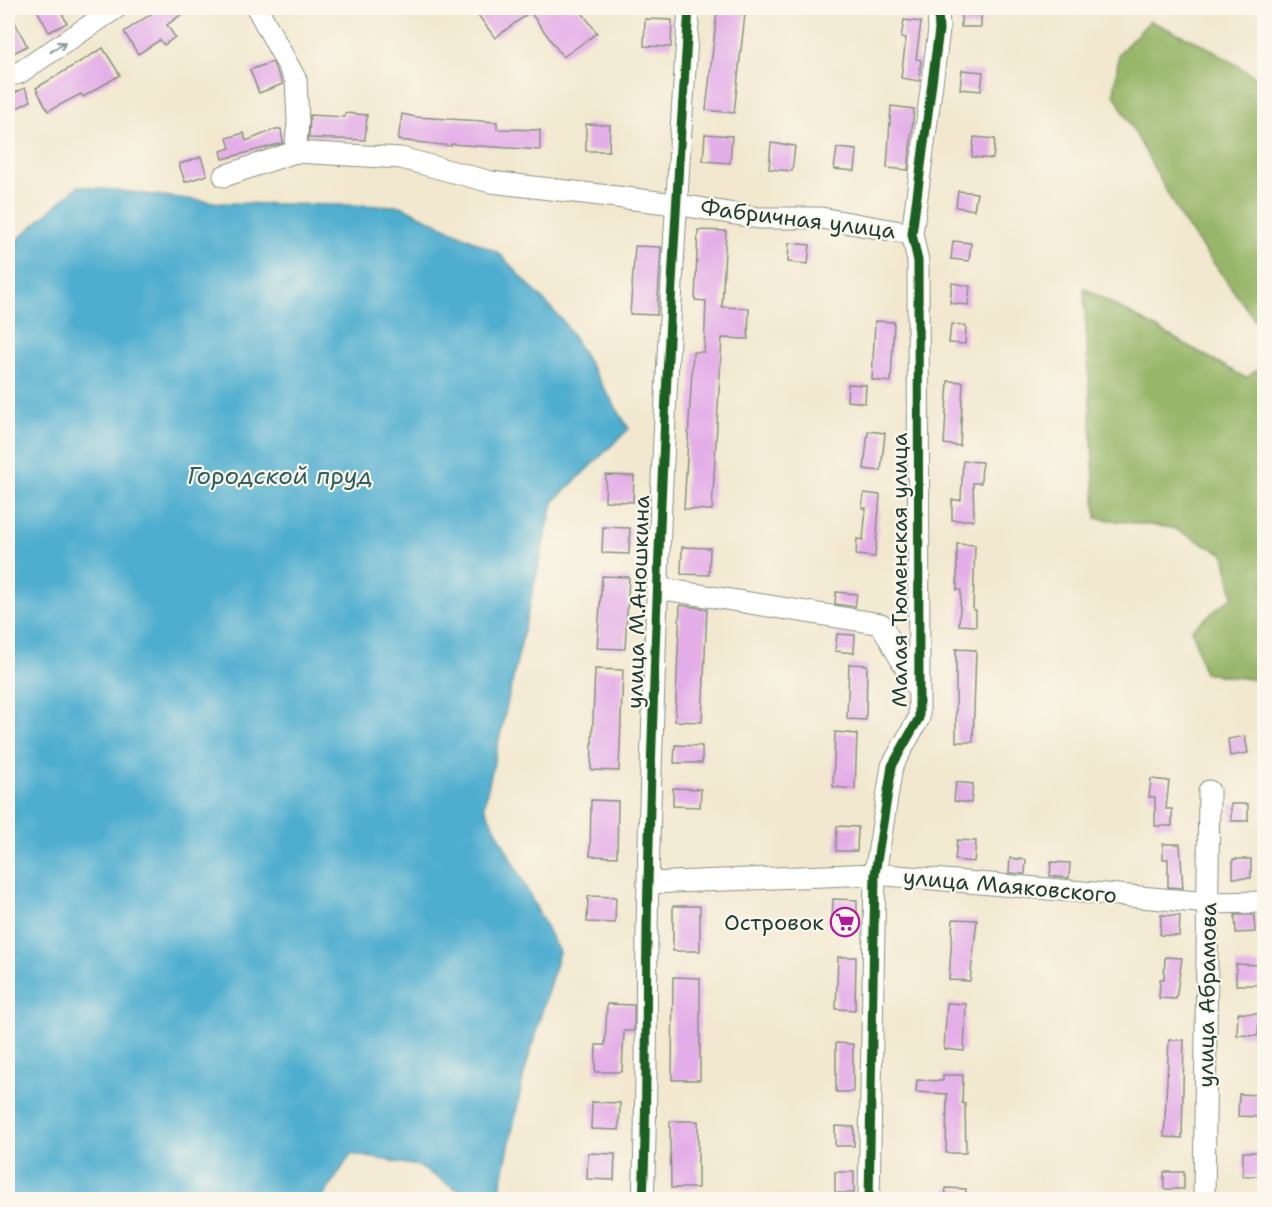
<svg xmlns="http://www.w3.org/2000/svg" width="1272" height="1207" viewBox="0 0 1272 1207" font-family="'Shantell Sans',sans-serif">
<rect width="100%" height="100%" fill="#fbf7ec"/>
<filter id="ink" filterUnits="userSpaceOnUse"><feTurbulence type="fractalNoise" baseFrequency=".0167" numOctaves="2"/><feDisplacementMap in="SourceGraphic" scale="12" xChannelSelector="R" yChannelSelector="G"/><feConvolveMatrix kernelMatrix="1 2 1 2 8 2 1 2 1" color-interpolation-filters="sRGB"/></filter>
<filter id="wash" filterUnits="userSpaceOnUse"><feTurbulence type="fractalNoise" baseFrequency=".008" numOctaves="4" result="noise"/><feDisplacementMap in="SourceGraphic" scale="24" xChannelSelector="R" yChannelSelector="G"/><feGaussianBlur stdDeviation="1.35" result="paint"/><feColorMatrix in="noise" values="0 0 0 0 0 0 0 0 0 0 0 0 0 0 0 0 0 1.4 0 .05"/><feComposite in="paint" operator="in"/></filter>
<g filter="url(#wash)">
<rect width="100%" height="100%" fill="#f2e8cf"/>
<!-- forest -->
<g fill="#98b669" stroke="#5c7a4e" stroke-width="1.5">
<polygon points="1150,21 1204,45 1264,82 1264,333 1181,218 1114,94 1119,53"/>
<polygon points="1084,288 1246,378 1264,365 1264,681 1204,673 1192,629 1233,596 1224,554 1173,528 1096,518"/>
</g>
<!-- water -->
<polygon fill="#50adcf" stroke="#387582" stroke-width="1.5" points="78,186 222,203 401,206 499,253 563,321 629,429 553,502 484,806 559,952 524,1074 498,1199 473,1199 418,1166 351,1154 322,1199 8,1199 8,248"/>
<g id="blocks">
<!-- building -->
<g fill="#e4aee8">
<polygon points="8,8 27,46 12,54 8,44"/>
<polygon points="36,8 59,8 67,23 49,32"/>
<polygon points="160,8 190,8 167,25 175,37 164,45 160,40 138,54 124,32"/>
<polygon points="473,8 579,8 597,33 563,57 530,12 495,38"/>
<rect x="961" y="8" width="20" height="19"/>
<polygon points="717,12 745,14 734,113 706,110"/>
<polygon points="645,19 672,20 671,47 644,46"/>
<polygon points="904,20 921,22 916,59 921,60 919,81 901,78 906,38 901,38"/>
<polygon points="103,48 120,75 83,97 81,94 48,111 36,88"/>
<polygon points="272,62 283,84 259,93 250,70"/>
<polygon points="962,70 983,72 981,91 960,89"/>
<polygon points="25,88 31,101 13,110 8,96"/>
<polygon points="891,106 914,109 908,170 887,168"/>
<polygon points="345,113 367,115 365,140 309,138 310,115 345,117"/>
<polygon points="402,114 416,117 497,122 497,129 540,130 540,150 451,144 451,146 398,140"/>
<polygon points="586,124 610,125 609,151 586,151"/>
<polygon points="276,129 281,129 283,143 223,159 221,151 230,148 227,138 244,133 246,141"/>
<polygon points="705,134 732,136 730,163 703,161"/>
<polygon points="974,137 995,139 993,159 972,157"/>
<polygon points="771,143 795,146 792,171 769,169"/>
<polygon points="837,148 857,150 855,171 834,169"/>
<polygon points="201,157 207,175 185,182 179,164"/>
<polygon points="958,191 977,193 974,210 956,207"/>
<polygon points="698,230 726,231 722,307 749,308 748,339 722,338 712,510 684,509 693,352 704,352 706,301 695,300"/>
<polygon points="953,241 971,243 969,261 951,259"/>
<polygon points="789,243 810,245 808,264 788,262"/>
<polygon points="635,246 661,247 657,315 630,314"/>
<polygon points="952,283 970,286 968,305 950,303"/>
<polygon points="875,321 894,322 891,382 872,380"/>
<polygon points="951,324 966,326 965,344 949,343"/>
<polygon points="948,381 963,382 960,446 944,444"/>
<polygon points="848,384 866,385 865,403 847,401"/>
<polygon points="868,431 885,433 881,471 864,469"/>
<polygon points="963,461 982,462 981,483 973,483 974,520 952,520 952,500 961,500"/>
<polygon points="606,475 634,476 633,502 605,501"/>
<polygon points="864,493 880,495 875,557 856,555 857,539 863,540 866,508 862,508"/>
<polygon points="603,527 630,528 629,554 602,553"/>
<polygon points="957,544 975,545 973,610 976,610 976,626 959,625 961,590 957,590"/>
<polygon points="682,547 710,548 709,575 681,574"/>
<polygon points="602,576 629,577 625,649 597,648"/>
<polygon points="836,592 857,594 855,607 835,604"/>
<polygon points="680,605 707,609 702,722 675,721"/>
<polygon points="837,634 855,635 854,653 835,651"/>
<polygon points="956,649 976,650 973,742 956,742"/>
<polygon points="849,664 867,665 866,720 847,719"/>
<polygon points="595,669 623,670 619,771 591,770"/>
<polygon points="835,732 857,734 855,789 833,787"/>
<polygon points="1245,736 1248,753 1230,756 1228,739"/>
<polygon points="675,745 702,746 702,763 674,763"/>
<polygon points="1151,779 1169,781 1166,809 1172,809 1172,826 1155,826 1155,797 1149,797"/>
<polygon points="956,782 973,784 971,803 954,801"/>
<polygon points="673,788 701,789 700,807 673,806"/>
<polygon points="591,800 618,801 617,857 590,856"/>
<rect x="1231" y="804" width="17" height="17"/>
<polygon points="837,826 858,827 857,851 836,851"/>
<polygon points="957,840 976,841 974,862 955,860"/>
<polygon points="1163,844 1180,844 1183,888 1168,887 1168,859 1163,859"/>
<polygon points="1010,858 1026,860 1025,874 1009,873"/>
<rect x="1233" y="859" width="18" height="19"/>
<polygon points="1051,862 1070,863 1069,878 1050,876"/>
<polygon points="588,896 616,897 615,923 587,922"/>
<polygon points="833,899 857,900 857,926 832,925"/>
<rect x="673" y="906" width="27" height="45"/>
<polygon points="1161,915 1180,916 1179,936 1160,935"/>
<polygon points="1235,915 1254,915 1255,932 1236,933"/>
<polygon points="953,919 977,920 970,981 949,980"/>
<polygon points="838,957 856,957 855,1010 836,1009"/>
<polygon points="1165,957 1182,958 1176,999 1159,998 1160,979 1164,979"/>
<polygon points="1236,964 1259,965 1259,985 1236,985"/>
<polygon points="673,977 700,978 700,1080 672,1080"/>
<polygon points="947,1003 966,1004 964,1051 944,1049"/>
<polygon points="607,1004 634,1005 634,1031 624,1031 622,1072 595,1072 596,1045 605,1045"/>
<polygon points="1238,1013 1259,1014 1258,1036 1237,1035"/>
<polygon points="1169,1040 1184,1040 1182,1138 1164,1137"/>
<polygon points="836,1043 853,1044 853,1092 836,1092"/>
<polygon points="943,1075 963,1075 962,1103 965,1104 966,1153 946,1153 947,1094 916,1092 917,1080 943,1081"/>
<polygon points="1239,1094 1259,1095 1259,1117 1238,1116"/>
<polygon points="592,1102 620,1103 619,1130 591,1129"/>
<polygon points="670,1121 698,1121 698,1188 671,1188"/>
<polygon points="835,1126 854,1127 854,1146 835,1146"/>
<rect x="1243" y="1152" width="21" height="24"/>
<polygon points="588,1153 615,1154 614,1180 587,1179"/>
<rect x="835" y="1172" width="19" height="21"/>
<rect x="1164" y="1172" width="20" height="17"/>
<polygon points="946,1188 966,1189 965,1200 945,1200"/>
</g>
</g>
</g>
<g filter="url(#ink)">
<use href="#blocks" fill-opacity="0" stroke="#889282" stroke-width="1.5"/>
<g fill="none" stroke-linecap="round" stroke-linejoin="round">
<!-- minor casing -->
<g stroke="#889282" stroke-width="23">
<g id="minor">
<polyline points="257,8 296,80 298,122 295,152"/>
<polyline points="8,76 19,73 116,8"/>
<polyline points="224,176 295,152 401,158 491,182 675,204 759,218 821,218 912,234"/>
<polyline points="657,588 881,624 918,690"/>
<polyline points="648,883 875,874 1209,903 1264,902"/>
<path d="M 643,1200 C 648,1094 645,988 648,882 C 655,590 669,299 689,8"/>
<polyline points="869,1200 875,874 892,766 919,718 918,261 912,234 939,30 938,8"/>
<polyline points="1204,1200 1209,791"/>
</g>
</g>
<!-- minor -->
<use href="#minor" stroke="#fff" stroke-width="21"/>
<!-- cycleway casing -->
<g stroke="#fbf7ec" stroke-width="13">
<g id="cycleway">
<path d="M 643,1200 C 648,1094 645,988 648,882 C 655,590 669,299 689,8"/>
<polyline points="869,1200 875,874 892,766 919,718 918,261 912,234 939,30 938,8"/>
</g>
</g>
<!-- cycleway -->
<use href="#cycleway" stroke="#1b5e20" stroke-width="9"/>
</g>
<!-- one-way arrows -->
<defs><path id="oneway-shaft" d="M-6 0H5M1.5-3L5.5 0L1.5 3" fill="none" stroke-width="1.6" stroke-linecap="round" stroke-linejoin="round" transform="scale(1.5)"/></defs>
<use stroke="#8f9e9a" href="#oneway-shaft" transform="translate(58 47) rotate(-34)"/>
</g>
<!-- icons -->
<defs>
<g id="supermarket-ring" transform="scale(1.5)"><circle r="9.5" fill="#fbf7ec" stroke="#b5179e" stroke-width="1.5"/><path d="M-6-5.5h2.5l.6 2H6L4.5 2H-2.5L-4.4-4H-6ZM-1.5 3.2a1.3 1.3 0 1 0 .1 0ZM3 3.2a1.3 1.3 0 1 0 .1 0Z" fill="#b5179e"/></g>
</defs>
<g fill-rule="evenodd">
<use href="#supermarket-ring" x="845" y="922"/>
</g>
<g text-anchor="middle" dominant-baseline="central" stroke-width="4.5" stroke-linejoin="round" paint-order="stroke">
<!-- street labels -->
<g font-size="22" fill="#1f3d34" stroke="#fbf7ec">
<text transform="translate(798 219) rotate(7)">Фабричная улица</text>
<text transform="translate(899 570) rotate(-90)">Малая Тюменская улица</text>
<text transform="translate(638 602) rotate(-88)">улица М.Аношкина</text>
<text transform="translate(1010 886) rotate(5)">улица Маяковского</text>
<text transform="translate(1207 995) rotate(-89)">улица Абрамова</text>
</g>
<!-- poi labels -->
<g font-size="22" fill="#1f3d34" stroke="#fbf7ec" text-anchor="end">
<text x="824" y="922">Островок</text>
</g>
<!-- water labels -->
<g font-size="24" font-style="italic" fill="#2e5f62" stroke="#fbf7ec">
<text x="280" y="476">Городской пруд</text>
</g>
</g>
<!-- margin -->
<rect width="1272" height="1207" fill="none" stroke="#fbf7ec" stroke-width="30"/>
</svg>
